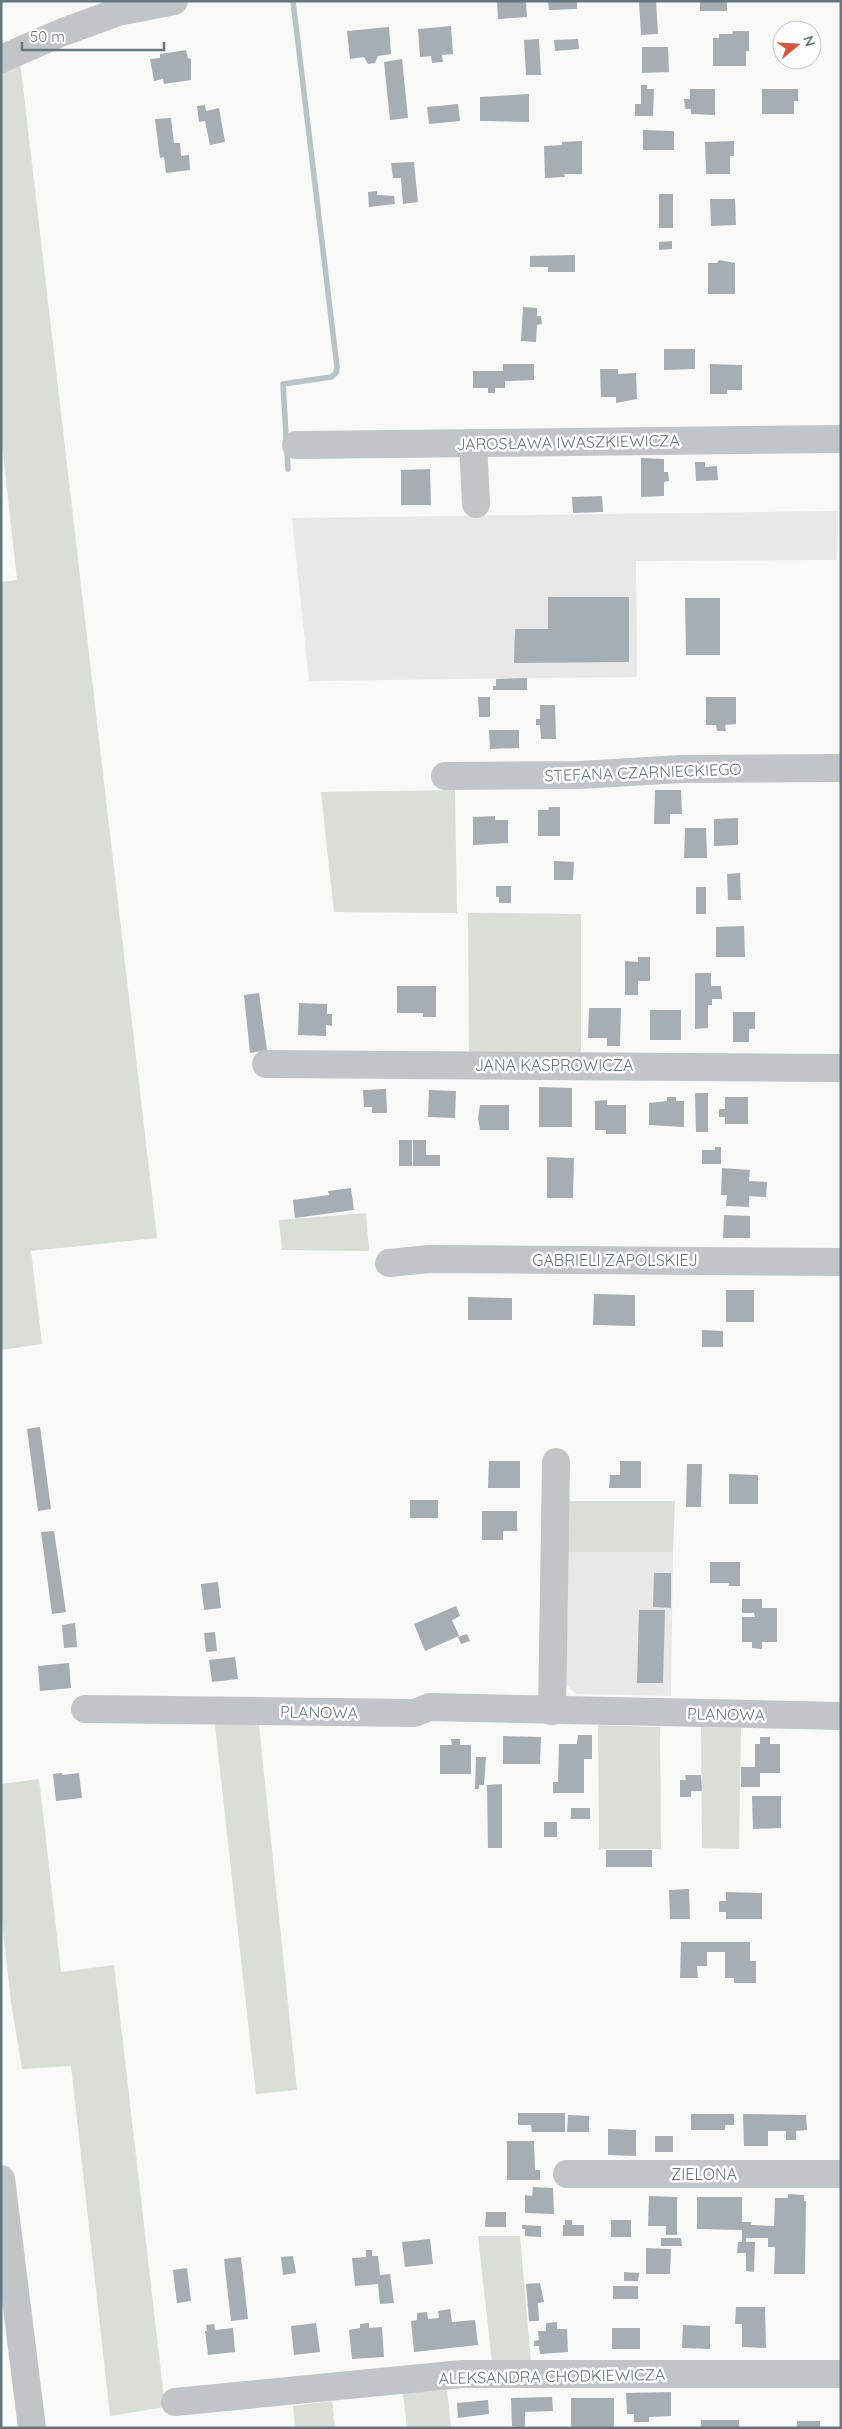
<svg xmlns="http://www.w3.org/2000/svg" width="842" height="2429" viewBox="0 0 842 2429" font-family="Quicksand,sans-serif">
<rect width="100%" height="100%" fill="#f9f9f7"/>
<!-- built -->
<g fill="#e7e8e7">
<polygon points="838,511 837,560 636,561 637,677 309,681 292,518"/>
<polygon points="567,1552 673,1552 671,1696 576,1694 565,1683"/>
</g>
<!-- green -->
<g fill="#d9ded6">
<polygon points="20,61 157,1238 31,1251 42,1344 1,1350 1,582 17,580 1,436 1,69"/>
<polygon points="455,790 457,913 334,912 321,792"/>
<polygon points="468,913 581,914 581,1055 469,1054"/>
<polygon points="366,1213 369,1251 282,1250 279,1220"/>
<polygon points="568,1501 675,1501 673,1552 567,1552"/>
<polygon points="214,1716 258,1716 297,2090 256,2094"/>
<polygon points="598,1725 660,1727 661,1849 599,1849"/>
<polygon points="701,1727 741,1728 739,1849 702,1848"/>
<polygon points="39,1779 61,1972 114,1965 165,2407 110,2416 71,2066 22,2069 11,2002 1,1913 1,1784"/>
<polygon points="478,2236 520,2236 531,2362 492,2362"/>
<polygon points="447,2390 451,2428 407,2428 403,2393"/>
<polygon points="332,2401 335,2428 295,2428 293,2406"/>
</g>
<g fill="none" stroke-linecap="round" stroke-linejoin="round">
<!-- stream -->
<polyline stroke="#b8c3c7" stroke-width="5.5" points="288,469 283,384 331,377 336,373 337,367 293,1"/>
</g>
<!-- building -->
<g fill="#a6aeb3">
<polygon points="497,1 526,1 527,17 498,19"/>
<polygon points="548,1 577,1 577,9 549,10"/>
<polygon points="639,1 656,1 658,34 641,35"/>
<rect x="700" y="1" width="27" height="10"/>
<polygon points="451,26 453,54 442,55 443,62 432,63 431,56 420,57 418,29"/>
<polygon points="389,27 391,54 378,56 375,63 368,64 364,57 350,59 347,31"/>
<polygon points="733,31 749,31 749,51 746,51 746,66 713,66 713,38 719,38 719,34 732,34"/>
<polygon points="539,39 541,75 526,75 524,40"/>
<polygon points="578,39 579,49 555,51 554,40"/>
<polygon points="642,47 668,47 669,72 642,73"/>
<polygon points="186,50 188,58 191,59 191,80 164,84 163,79 154,81 150,59 160,58 160,54"/>
<polygon points="402,59 408,118 390,120 384,62"/>
<polygon points="641,85 647,85 647,89 654,89 653,116 635,116 635,104 641,104"/>
<polygon points="690,89 715,89 715,115 691,114 691,109 685,109 684,99 690,99"/>
<polygon points="762,89 798,89 798,101 794,101 794,114 762,114"/>
<polygon points="529,94 529,122 480,121 480,97"/>
<polygon points="458,104 460,121 429,124 427,107"/>
<polygon points="205,105 206,111 219,108 225,142 210,145 205,121 199,122 197,106"/>
<polygon points="171,118 174,143 180,143 181,156 189,155 190,170 166,173 164,157 160,158 155,119"/>
<polygon points="643,130 674,131 674,150 643,150"/>
<polygon points="582,141 582,174 564,174 565,177 545,178 544,146 562,145 562,142"/>
<polygon points="734,141 734,156 730,156 730,174 706,174 705,142"/>
<polygon points="414,162 418,202 403,204 401,178 393,178 391,163"/>
<polygon points="377,191 377,195 394,196 395,204 369,207 368,192"/>
<rect x="659" y="194" width="14" height="34"/>
<polygon points="710,199 735,199 736,225 711,226"/>
<polygon points="672,241 672,249 659,250 659,242"/>
<polygon points="575,255 575,272 548,272 548,267 530,267 530,256"/>
<polygon points="719,260 735,263 735,294 708,294 708,263 717,263"/>
<polygon points="523,307 537,308 537,316 541,316 542,324 537,325 536,342 521,341"/>
<polygon points="664,349 695,349 695,369 664,370"/>
<polygon points="503,364 534,364 534,380 505,381 505,388 495,388 495,393 488,393 488,388 473,388 473,371 503,371"/>
<polygon points="710,364 742,365 742,390 727,390 727,394 710,394"/>
<polygon points="600,369 618,369 618,374 636,373 637,399 616,403 616,397 601,397"/>
<polygon points="641,458 664,459 664,472 668,472 669,481 664,482 664,496 641,497"/>
<polygon points="695,462 705,462 705,467 717,466 718,480 696,481"/>
<polygon points="430,469 431,505 401,505 401,470"/>
<polygon points="602,496 603,512 573,513 572,497"/>
<polygon points="548,597 629,597 629,662 514,663 515,629 548,629"/>
<polygon points="685,598 720,598 720,655 686,655"/>
<polygon points="527,678 527,690 493,690 493,686 496,686 496,679"/>
<polygon points="478,697 490,697 490,717 479,717"/>
<polygon points="706,697 736,697 736,724 725,725 726,731 717,731 716,725 706,725"/>
<polygon points="540,705 555,705 556,739 541,739 540,725 536,725 536,719 540,719"/>
<polygon points="489,730 519,730 519,748 490,749"/>
<polygon points="655,790 681,790 682,814 670,814 670,824 654,824"/>
<polygon points="549,807 560,807 560,836 538,836 538,810 548,810"/>
<polygon points="495,816 495,820 508,820 508,843 473,845 473,817"/>
<polygon points="738,818 738,845 714,846 714,819"/>
<polygon points="685,828 706,828 707,858 684,858"/>
<polygon points="554,861 574,862 573,880 554,880"/>
<polygon points="740,873 741,900 728,900 727,874"/>
<polygon points="496,886 511,886 511,903 499,903 499,897 496,897"/>
<rect x="696" y="887" width="10" height="27"/>
<polygon points="744,926 745,957 716,957 716,927"/>
<polygon points="638,957 650,957 650,981 638,981 638,995 625,995 625,961 638,962"/>
<polygon points="695,973 711,973 711,986 721,986 722,999 712,999 712,1005 708,1005 708,1028 695,1029"/>
<polygon points="397,986 436,986 436,1017 423,1017 423,1013 397,1013"/>
<polygon points="259,993 267,1050 250,1053 244,995"/>
<polygon points="299,1003 327,1004 327,1014 332,1014 332,1026 326,1025 326,1036 298,1035"/>
<polygon points="589,1008 621,1008 620,1046 607,1046 607,1038 588,1038"/>
<rect x="650" y="1010" width="31" height="30"/>
<polygon points="733,1012 755,1012 755,1029 749,1029 749,1042 733,1042"/>
<polygon points="539,1087 572,1088 572,1127 539,1127"/>
<polygon points="386,1089 387,1113 372,1113 372,1107 364,1107 363,1090"/>
<polygon points="429,1090 456,1091 455,1118 428,1117"/>
<polygon points="695,1093 708,1093 708,1132 696,1132"/>
<polygon points="667,1097 676,1097 676,1101 684,1101 684,1127 649,1125 649,1103 667,1101"/>
<polygon points="725,1097 748,1097 748,1124 725,1124 725,1117 719,1117 719,1109 725,1109"/>
<polygon points="607,1100 607,1105 626,1105 626,1134 606,1134 606,1130 595,1130 595,1101"/>
<polygon points="480,1105 509,1105 509,1130 480,1130 478,1118"/>
<rect x="399" y="1140" width="13" height="26"/>
<polygon points="413,1140 426,1140 426,1155 440,1155 440,1166 413,1166"/>
<polygon points="715,1147 721,1147 721,1164 702,1164 702,1150 715,1150"/>
<polygon points="547,1157 574,1158 573,1198 547,1198"/>
<polygon points="722,1168 750,1170 749,1181 767,1182 766,1197 749,1196 749,1207 726,1206 727,1195 721,1195"/>
<polygon points="351,1188 354,1210 295,1218 293,1200 329,1195 328,1191"/>
<polygon points="724,1215 750,1216 750,1238 723,1238"/>
<rect x="726" y="1290" width="28" height="32"/>
<polygon points="594,1294 635,1295 635,1326 593,1325"/>
<polygon points="468,1297 512,1298 512,1320 468,1320"/>
<polygon points="702,1330 723,1331 723,1347 702,1347"/>
<polygon points="40,1427 51,1509 38,1511 27,1429"/>
<polygon points="489,1461 520,1461 520,1488 488,1488"/>
<polygon points="620,1461 641,1461 641,1488 609,1488 610,1475 620,1475"/>
<polygon points="687,1464 702,1464 701,1507 686,1507"/>
<polygon points="729,1474 758,1475 758,1504 729,1504"/>
<rect x="410" y="1500" width="28" height="18"/>
<polygon points="482,1511 517,1511 517,1531 503,1531 503,1540 482,1540"/>
<polygon points="54,1531 66,1612 52,1614 41,1532"/>
<polygon points="710,1562 740,1562 740,1586 729,1586 729,1583 710,1583"/>
<polygon points="654,1573 671,1573 671,1608 653,1607"/>
<polygon points="218,1582 221,1608 204,1610 201,1584"/>
<polygon points="742,1599 762,1599 762,1608 777,1608 777,1642 762,1642 762,1649 752,1648 752,1642 742,1642 742,1617 755,1617 754,1613 742,1613"/>
<polygon points="456,1606 460,1616 452,1620 459,1636 425,1651 414,1624"/>
<polygon points="639,1610 665,1610 663,1683 637,1683"/>
<polygon points="75,1623 77,1647 64,1648 62,1625"/>
<polygon points="215,1632 217,1651 206,1652 204,1633"/>
<polygon points="467,1634 470,1641 461,1644 458,1637"/>
<polygon points="235,1657 238,1679 212,1682 209,1660"/>
<polygon points="69,1663 71,1688 40,1691 38,1666"/>
<polygon points="578,1735 592,1735 592,1759 584,1759 584,1793 553,1793 553,1782 558,1782 559,1744 577,1744"/>
<polygon points="503,1736 541,1737 540,1764 503,1764"/>
<polygon points="760,1737 770,1737 770,1744 780,1744 780,1773 760,1773 760,1787 741,1787 741,1767 755,1767 755,1744 760,1744"/>
<polygon points="451,1739 460,1739 460,1745 471,1745 471,1774 440,1774 440,1745 452,1745"/>
<polygon points="476,1757 486,1757 484,1785 479,1785 479,1789 475,1789"/>
<polygon points="62,1773 62,1775 79,1773 82,1798 56,1801 53,1774"/>
<polygon points="685,1775 701,1775 702,1791 691,1791 691,1797 680,1797 680,1780 686,1780"/>
<polygon points="502,1784 502,1848 488,1848 487,1785"/>
<polygon points="752,1796 781,1796 781,1828 753,1829"/>
<rect x="571" y="1808" width="19" height="11"/>
<rect x="544" y="1822" width="13" height="15"/>
<rect x="606" y="1850" width="46" height="17"/>
<polygon points="689,1889 690,1919 670,1919 669,1890"/>
<polygon points="726,1892 762,1893 762,1919 726,1919 726,1912 719,1912 719,1901 726,1901"/>
<polygon points="681,1942 750,1942 750,1961 756,1961 756,1983 734,1983 734,1978 725,1978 725,1952 707,1952 707,1966 697,1966 698,1978 680,1978"/>
<polygon points="518,2113 565,2113 565,2132 532,2132 531,2125 518,2125"/>
<polygon points="691,2114 734,2114 734,2125 725,2125 725,2130 691,2130"/>
<polygon points="743,2114 806,2115 807,2130 796,2131 796,2140 786,2140 786,2131 768,2131 768,2146 744,2146"/>
<polygon points="568,2115 589,2116 589,2132 567,2132"/>
<polygon points="608,2129 636,2130 636,2156 608,2155"/>
<rect x="655" y="2136" width="18" height="16"/>
<polygon points="507,2141 534,2141 535,2170 540,2170 540,2180 507,2180"/>
<polygon points="533,2187 553,2188 554,2214 525,2213 525,2195 532,2196"/>
<polygon points="788,2194 804,2195 804,2201 806,2201 805,2274 774,2274 775,2247 768,2247 768,2238 746,2238 746,2242 755,2242 754,2272 746,2271 746,2253 737,2253 738,2242 742,2242 742,2230 697,2229 697,2197 742,2197 742,2222 751,2222 751,2225 774,2226 775,2198 788,2198"/>
<polygon points="649,2196 677,2197 677,2235 666,2235 666,2226 648,2226"/>
<polygon points="486,2212 506,2212 506,2227 485,2227"/>
<polygon points="565,2220 572,2220 572,2225 584,2225 584,2236 563,2236 563,2225 565,2225"/>
<rect x="611" y="2220" width="20" height="17"/>
<polygon points="522,2225 541,2226 541,2237 525,2236 525,2229 522,2229"/>
<polygon points="661,2238 681,2238 682,2246 661,2246"/>
<polygon points="430,2239 433,2264 405,2267 402,2242"/>
<polygon points="646,2248 671,2249 670,2274 646,2274"/>
<polygon points="366,2250 372,2250 372,2256 378,2256 380,2275 390,2274 394,2303 380,2304 378,2284 355,2286 352,2258 366,2257"/>
<polygon points="293,2256 296,2273 283,2275 281,2257"/>
<polygon points="241,2257 248,2319 231,2321 224,2259"/>
<polygon points="187,2268 191,2301 177,2303 173,2270"/>
<polygon points="624,2272 639,2273 638,2281 624,2281"/>
<polygon points="540,2283 544,2302 538,2303 539,2321 529,2321 526,2284"/>
<rect x="613" y="2286" width="25" height="13"/>
<polygon points="736,2307 765,2307 766,2348 742,2347 742,2324 735,2324"/>
<polygon points="450,2309 452,2322 475,2320 478,2345 414,2352 411,2321 417,2320 417,2313 427,2312 428,2319 439,2318 438,2311"/>
<polygon points="557,2322 557,2329 567,2329 568,2352 540,2354 539,2346 534,2346 534,2341 539,2340 538,2331 546,2331 546,2323"/>
<polygon points="316,2323 320,2352 294,2355 291,2326"/>
<polygon points="369,2323 369,2328 382,2327 384,2357 352,2359 349,2330 360,2328 360,2324"/>
<polygon points="214,2324 215,2330 233,2328 235,2352 208,2355 205,2331 207,2331 206,2325"/>
<polygon points="683,2325 710,2326 710,2349 682,2348"/>
<rect x="612" y="2328" width="28" height="21"/>
<polygon points="671,2392 671,2416 649,2417 649,2422 634,2422 634,2414 627,2414 626,2393"/>
<polygon points="552,2397 553,2411 525,2412 525,2428 512,2426 511,2398"/>
<rect x="571" y="2398" width="43" height="29"/>
<polygon points="488,2400 489,2414 458,2418 457,2403"/>
<rect x="701" y="2420" width="38" height="8"/>
<rect x="797" y="2421" width="23" height="7"/>
</g>
<g fill="none" stroke-linecap="round" stroke-linejoin="round">
<!-- minor -->
<g stroke="#c1c5c8" stroke-width="28">
<polyline points="1,59 63,32 118,12 174,1"/>
<polyline points="473,443 476,504"/>
<polyline points="296,445 841,439"/>
<polyline points="445,776 580,775 681,769 841,768"/>
<polyline points="266,1064 841,1068"/>
<polyline points="389,1263 429,1259 841,1262"/>
<polyline points="85,1709 415,1713 429,1707 841,1716"/>
<polyline points="552,1711 556,1462"/>
<polyline points="567,2174 841,2174"/>
<polyline points="1,2179 32,2428"/>
<polyline points="175,2402 462,2374 841,2374"/>
</g>
</g>
<g text-anchor="middle" dominant-baseline="central" stroke-width="5" stroke-linejoin="round" paint-order="stroke">
<!-- street labels -->
<g font-size="16" fill="#66767f" stroke="#fff">
<text transform="translate(568 442) rotate(-1)">JAROSŁAWA IWASZKIEWICZA</text>
<text transform="translate(643 772) rotate(-2)">STEFANA CZARNIECKIEGO</text>
<text x="554" y="1065">JANA KASPROWICZA</text>
<text x="615" y="1260">GABRIELI ZAPOLSKIEJ</text>
<text transform="translate(319 1712) rotate(1)">PLANOWA</text>
<text transform="translate(726 1714) rotate(1)">PLANOWA</text>
<text x="704" y="2174">ZIELONA</text>
<text transform="translate(552 2376) rotate(-1)">ALEKSANDRA CHODKIEWICZA</text>
</g>
</g>
<!-- border -->
<rect width="842" height="2429" fill="none" stroke="#66767f" stroke-width="5"/>
<!-- north arrow -->
<g transform="translate(797 45) rotate(72)"><circle r="24" fill="#ffffff" stroke="#c2c8cc"/>
<path d="M0-4L9 19L0 12L-9 19Z" fill="#d6583a"/>
<text y="-8" font-size="14" font-weight="bold" text-anchor="middle" fill="#66767f">N</text>
</g>
<!-- scale -->
<path d="M22 42v8h142v-8" fill="none" stroke="#66767f" stroke-width="2.5"/>
<text x="30" y="42" font-size="15" fill="#66767f" stroke="#ffffff" stroke-width="4" paint-order="stroke">50 m</text>
</svg>
